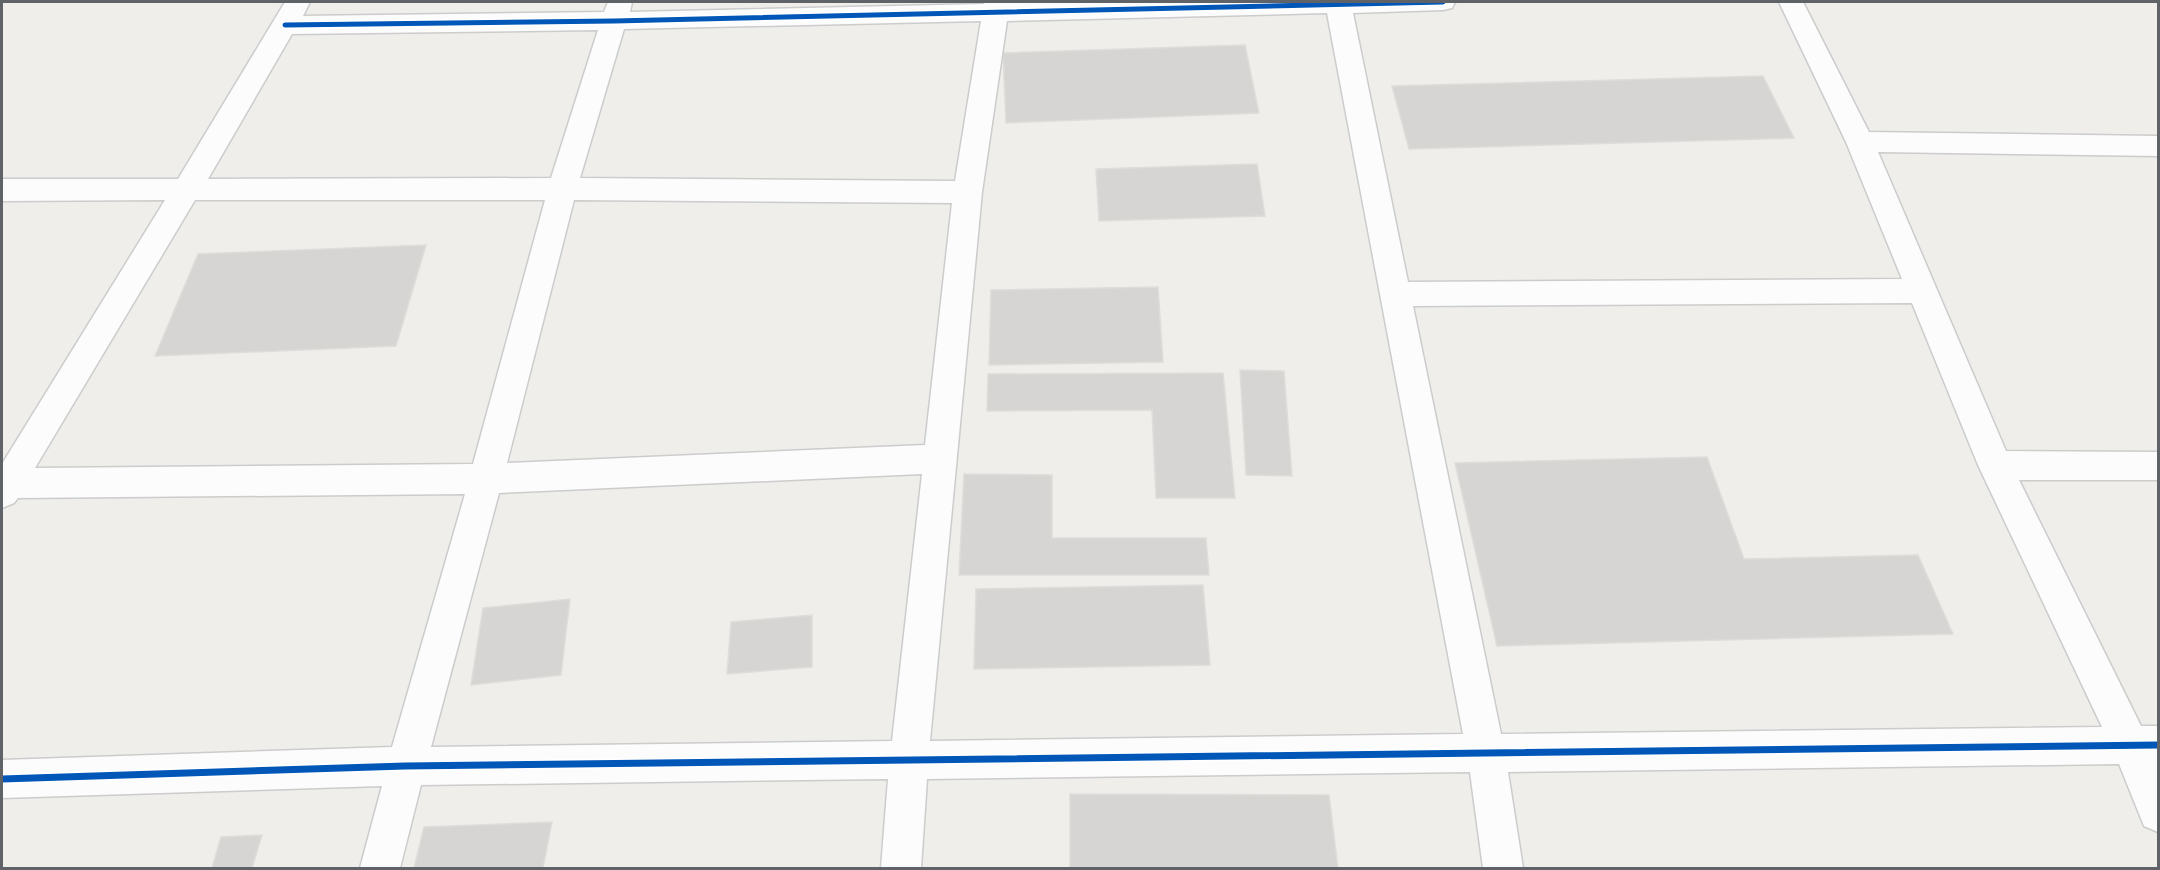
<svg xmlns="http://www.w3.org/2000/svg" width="2160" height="870" viewBox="0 0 2160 870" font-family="Signika,sans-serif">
<rect width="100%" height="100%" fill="#efeeea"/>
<!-- building -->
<g fill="#d6d5d3" stroke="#deddd9" stroke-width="1.5">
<polygon points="1245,45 1259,113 1006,123 1003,53"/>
<polygon points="1763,76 1794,138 1409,149 1392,86"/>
<polygon points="1257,164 1265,216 1099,221 1096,169"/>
<polygon points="426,245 396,346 155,356 198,254"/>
<polygon points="1158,287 1163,362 989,365 991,290"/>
<polygon points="1240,370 1284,371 1292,476 1246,475"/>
<polygon points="1223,373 1235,498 1156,498 1152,410 987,411 988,374"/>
<polygon points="1707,457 1744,559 1918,555 1953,634 1497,646 1455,463"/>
<polygon points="964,474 1052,475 1052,538 1206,538 1209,575 959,575"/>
<polygon points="1203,585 1210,665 974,669 976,589"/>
<polygon points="570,599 561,675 471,685 483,608"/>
<polygon points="812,615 812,667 727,674 731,622"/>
<polygon points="1070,794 1329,795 1338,868 1070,868"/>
<polygon points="552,822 543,868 414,868 424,827"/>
<polygon points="262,835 252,868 212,868 221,837"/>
</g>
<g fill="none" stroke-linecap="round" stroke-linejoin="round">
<!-- minor casing -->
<g stroke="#cbcccc" stroke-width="3">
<path id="minor" d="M 285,2 L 310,2 L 303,16 L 604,12 L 608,2 L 632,2 L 630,12 L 984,4 L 985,2 L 1009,2 L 1010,3 L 1455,2 L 1452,8 L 1443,10 L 1353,13 L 1408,282 L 1902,279 L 1846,142 L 1779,2 L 1803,2 L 1869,132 L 2158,136 L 2158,156 L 1878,152 L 2006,451 L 2158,452 L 2158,480 L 2019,480 L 2141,726 L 2158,726 L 2158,832 L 2144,826 L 2119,764 L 1508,772 L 1523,868 L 1483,868 L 1470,772 L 927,779 L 921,868 L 881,868 L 888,779 L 421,785 L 400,868 L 360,868 L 382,786 L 2,798 L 2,760 L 392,747 L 465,494 L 18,498 L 14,503 L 2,508 L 2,464 L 165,200 L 2,201 L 2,179 L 178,179 ZM 1327,13 L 1463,734 L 930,741 L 982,192 L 1007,21 ZM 981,21 L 955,181 L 580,178 L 624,29 ZM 598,30 L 551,178 L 208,179 L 292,34 ZM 195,200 L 545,200 L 473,464 L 35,468 ZM 574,200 L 952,203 L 925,445 L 507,463 ZM 1912,303 L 1978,465 L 2102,727 L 1501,734 L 1413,306 ZM 922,474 L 892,741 L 431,747 L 499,493 Z"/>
</g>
<!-- minor -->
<use href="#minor" fill="#fdfcfc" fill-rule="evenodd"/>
<!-- cycleway-far1 casing -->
<g stroke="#fff" stroke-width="8">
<polyline id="cycleway-far1" points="285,25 614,21 1443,2"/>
</g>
<!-- cycleway casing -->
<g stroke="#fff" stroke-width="10">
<polyline id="cycleway" points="2,779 405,766 2158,745"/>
</g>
<!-- cycleway-far1 -->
<use href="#cycleway-far1" stroke="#0057b8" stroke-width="5"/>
<!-- cycleway -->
<use href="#cycleway" stroke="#0057b8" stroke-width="7"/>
</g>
<!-- border -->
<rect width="2160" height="870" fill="none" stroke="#5f6368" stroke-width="6"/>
</svg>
